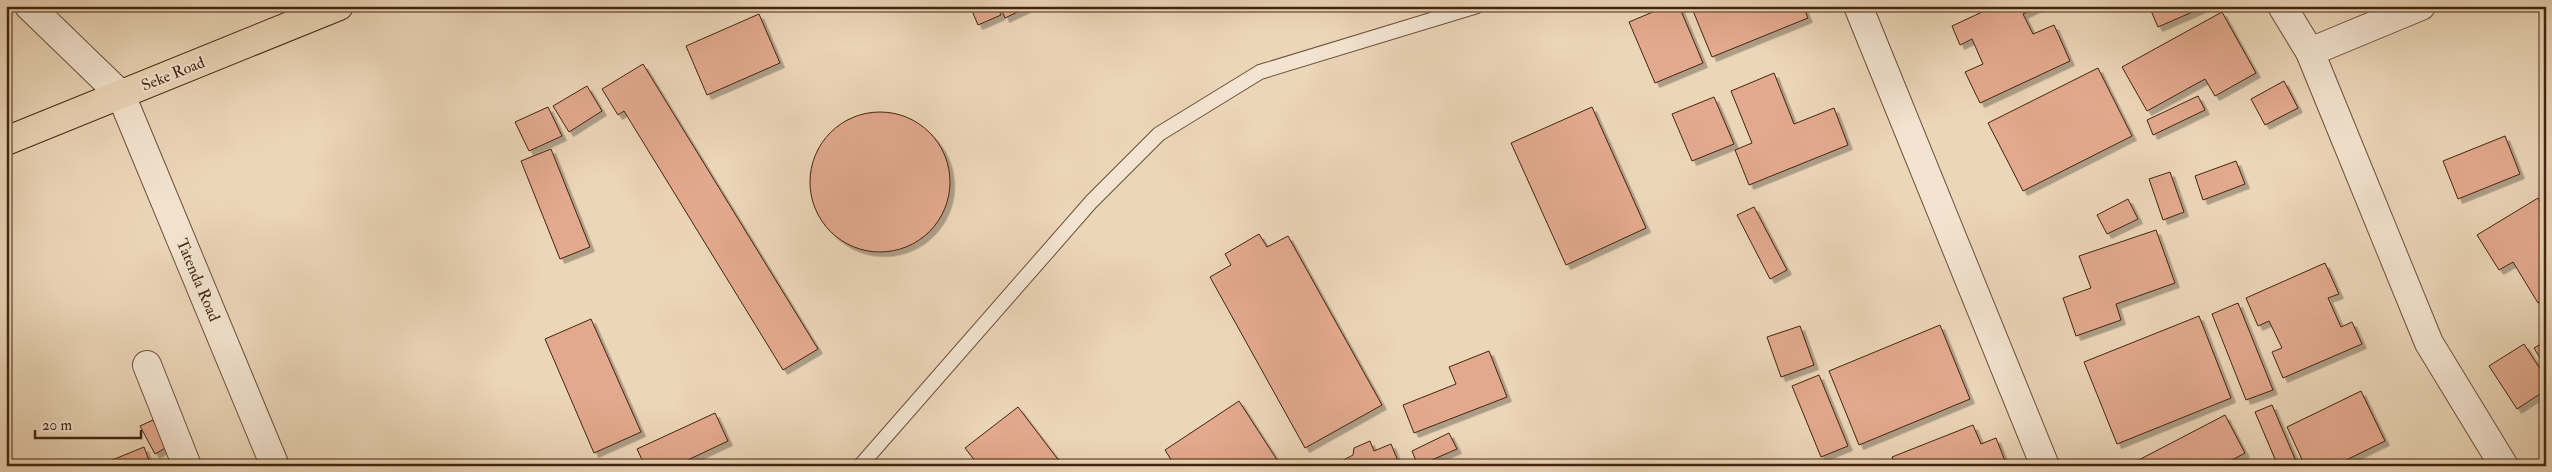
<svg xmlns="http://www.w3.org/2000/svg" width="2552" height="472" viewBox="0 0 2552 472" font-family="'IM FELL Double Pica',serif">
<defs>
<filter id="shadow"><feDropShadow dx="4.5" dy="4.5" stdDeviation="0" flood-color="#0004"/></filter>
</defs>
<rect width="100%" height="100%" fill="#ecd6b8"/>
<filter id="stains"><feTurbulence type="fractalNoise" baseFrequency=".004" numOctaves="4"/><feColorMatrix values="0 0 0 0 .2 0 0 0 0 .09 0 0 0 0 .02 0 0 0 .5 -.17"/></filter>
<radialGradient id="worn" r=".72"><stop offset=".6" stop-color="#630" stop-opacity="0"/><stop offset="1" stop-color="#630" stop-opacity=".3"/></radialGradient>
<!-- building -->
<g fill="#e3a98e" stroke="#42250f" filter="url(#shadow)">
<polygon points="970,6 997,6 1001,15 978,25"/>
<polygon points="1000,6 1030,6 1005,18"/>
<polygon points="1667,6 1679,6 1703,63 1655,83 1629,22"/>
<polygon points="1691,6 1803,6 1808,18 1712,57"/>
<polygon points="1995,6 2040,6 2023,14 2033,34 2054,25 2070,61 1980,103 1965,72 1983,64 1972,39 1960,45 1952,26"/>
<polygon points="2149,6 2206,6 2158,27"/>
<polygon points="2222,12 2256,73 2215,96 2205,79 2147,111 2122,67"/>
<polygon points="759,14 780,63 707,95 686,46"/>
<polygon points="643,64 818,349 783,370 624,111 618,115 602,89"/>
<polygon points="2098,68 2132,136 2023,191 1988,123"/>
<polygon points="1774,73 1794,124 1834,108 1848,145 1749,185 1735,150 1752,143 1731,91"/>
<polygon points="2284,81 2298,108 2265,125 2251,99"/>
<polygon points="587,86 602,111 569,132 553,106"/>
<polygon points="2198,96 2205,110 2153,135 2147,120"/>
<polygon points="1714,97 1734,144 1692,161 1672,114"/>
<polygon points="548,107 562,136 529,151 515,122"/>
<polygon points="1592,107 1646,228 1566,265 1511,143"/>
<circle cx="880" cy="182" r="70"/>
<polygon points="2505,136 2520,174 2458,199 2443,161"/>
<polygon points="551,149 590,247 560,259 521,161"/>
<polygon points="2236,161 2245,184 2203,200 2195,176"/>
<polygon points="2170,172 2184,212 2163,220 2149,179"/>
<polygon points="2538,198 2546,211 2546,298 2538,303 2513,262 2499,270 2477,235"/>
<polygon points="2128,199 2138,219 2107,234 2097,215"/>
<polygon points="1754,207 1787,270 1770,279 1737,215"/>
<polygon points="2156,230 2175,283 2116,304 2121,320 2076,336 2063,298 2091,288 2079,256"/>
<polygon points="1259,234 1267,247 1288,236 1382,405 1305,448 1210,277 1231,265 1225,254"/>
<polygon points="2325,263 2339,294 2328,298 2341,327 2352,322 2362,344 2283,378 2272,352 2282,348 2269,321 2258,326 2246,298"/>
<polygon points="2238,303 2273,390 2246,400 2212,314"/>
<polygon points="2199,316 2231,398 2117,444 2084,362"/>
<polygon points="591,319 641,432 594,453 545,339"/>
<polygon points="1940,325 1970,399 1859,445 1829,371"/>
<polygon points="1800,326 1814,365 1781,377 1767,337"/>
<polygon points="2546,341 2546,368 2534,348"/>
<polygon points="2524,344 2546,378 2546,390 2517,409 2489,366"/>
<polygon points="1489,351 1507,397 1414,433 1403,405 1456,384 1449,367"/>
<polygon points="1819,375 1848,446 1821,457 1792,386"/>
<polygon points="2361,391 2385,441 2334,466 2305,466 2287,427"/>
<polygon points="1239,401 1281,466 1175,466 1165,450"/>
<polygon points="2272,405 2298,466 2278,466 2255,412"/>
<polygon points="1018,407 1063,466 979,466 965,448"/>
<polygon points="715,413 728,441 675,466 645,466 637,449"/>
<polygon points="2225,415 2245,453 2221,466 2132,466 2131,464"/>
<polygon points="153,420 167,447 155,454 140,426"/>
<polygon points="1973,425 1981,444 1996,438 2007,466 1896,466 1892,457"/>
<polygon points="1449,433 1457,449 1418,466 1412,451"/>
<polygon points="1370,441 1374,451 1391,444 1398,461 1387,466 1332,466 1353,455 1354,448"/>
<polygon points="144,447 151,466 100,466 100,465"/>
<polygon points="1888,460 1889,466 1870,466"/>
</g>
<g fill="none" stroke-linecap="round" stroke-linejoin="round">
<!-- service casing -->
<g stroke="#6c5139" stroke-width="16">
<polyline id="service" points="860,466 1091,202 1159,134 1260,72 1477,6"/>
</g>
<!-- minor casing -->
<g stroke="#6c5139" stroke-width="30">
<g id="minor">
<polyline points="29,6 121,95"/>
<polyline points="1858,6 2045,466"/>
<polyline points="2282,6 2310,52 2429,343 2504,466"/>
<polyline points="2310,52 2421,6"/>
<polyline points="147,365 187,466"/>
</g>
</g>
<!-- tertiary casing -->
<g stroke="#6c5139" stroke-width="30">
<polyline id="tertiary" points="121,95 275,466"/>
</g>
<!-- primary casing -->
<g stroke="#42250f" stroke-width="30">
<polyline id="primary" points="6,141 339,6"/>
</g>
<!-- service -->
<use href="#service" stroke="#f3e4d1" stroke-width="14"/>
<!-- minor -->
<use href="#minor" stroke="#f3e4d1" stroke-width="28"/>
<!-- tertiary -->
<use href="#tertiary" stroke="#f3e4d1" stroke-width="28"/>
<!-- primary -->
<use href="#primary" stroke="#ecd6b8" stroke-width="28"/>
</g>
<g text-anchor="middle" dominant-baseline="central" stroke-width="4" stroke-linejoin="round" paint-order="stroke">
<!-- street labels -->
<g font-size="16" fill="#42250f" stroke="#f3e4d1">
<text transform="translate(173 74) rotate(-22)">Seke Road</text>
<text transform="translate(198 280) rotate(67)">Tatenda Road</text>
</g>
</g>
<!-- margin -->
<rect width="2552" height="472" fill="none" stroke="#ecd6b8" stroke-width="25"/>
<rect x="8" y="8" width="2537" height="457" fill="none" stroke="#42250f" stroke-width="2.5"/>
<rect x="12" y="12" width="2527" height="447" fill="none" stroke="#42250f"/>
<!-- scale -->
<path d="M35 430v8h106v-8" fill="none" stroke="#42250f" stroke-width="2.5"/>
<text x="42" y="430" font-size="15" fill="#42250f" stroke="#f3e4d1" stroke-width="4" paint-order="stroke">20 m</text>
<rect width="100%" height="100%" filter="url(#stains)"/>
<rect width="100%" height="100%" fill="url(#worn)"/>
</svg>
